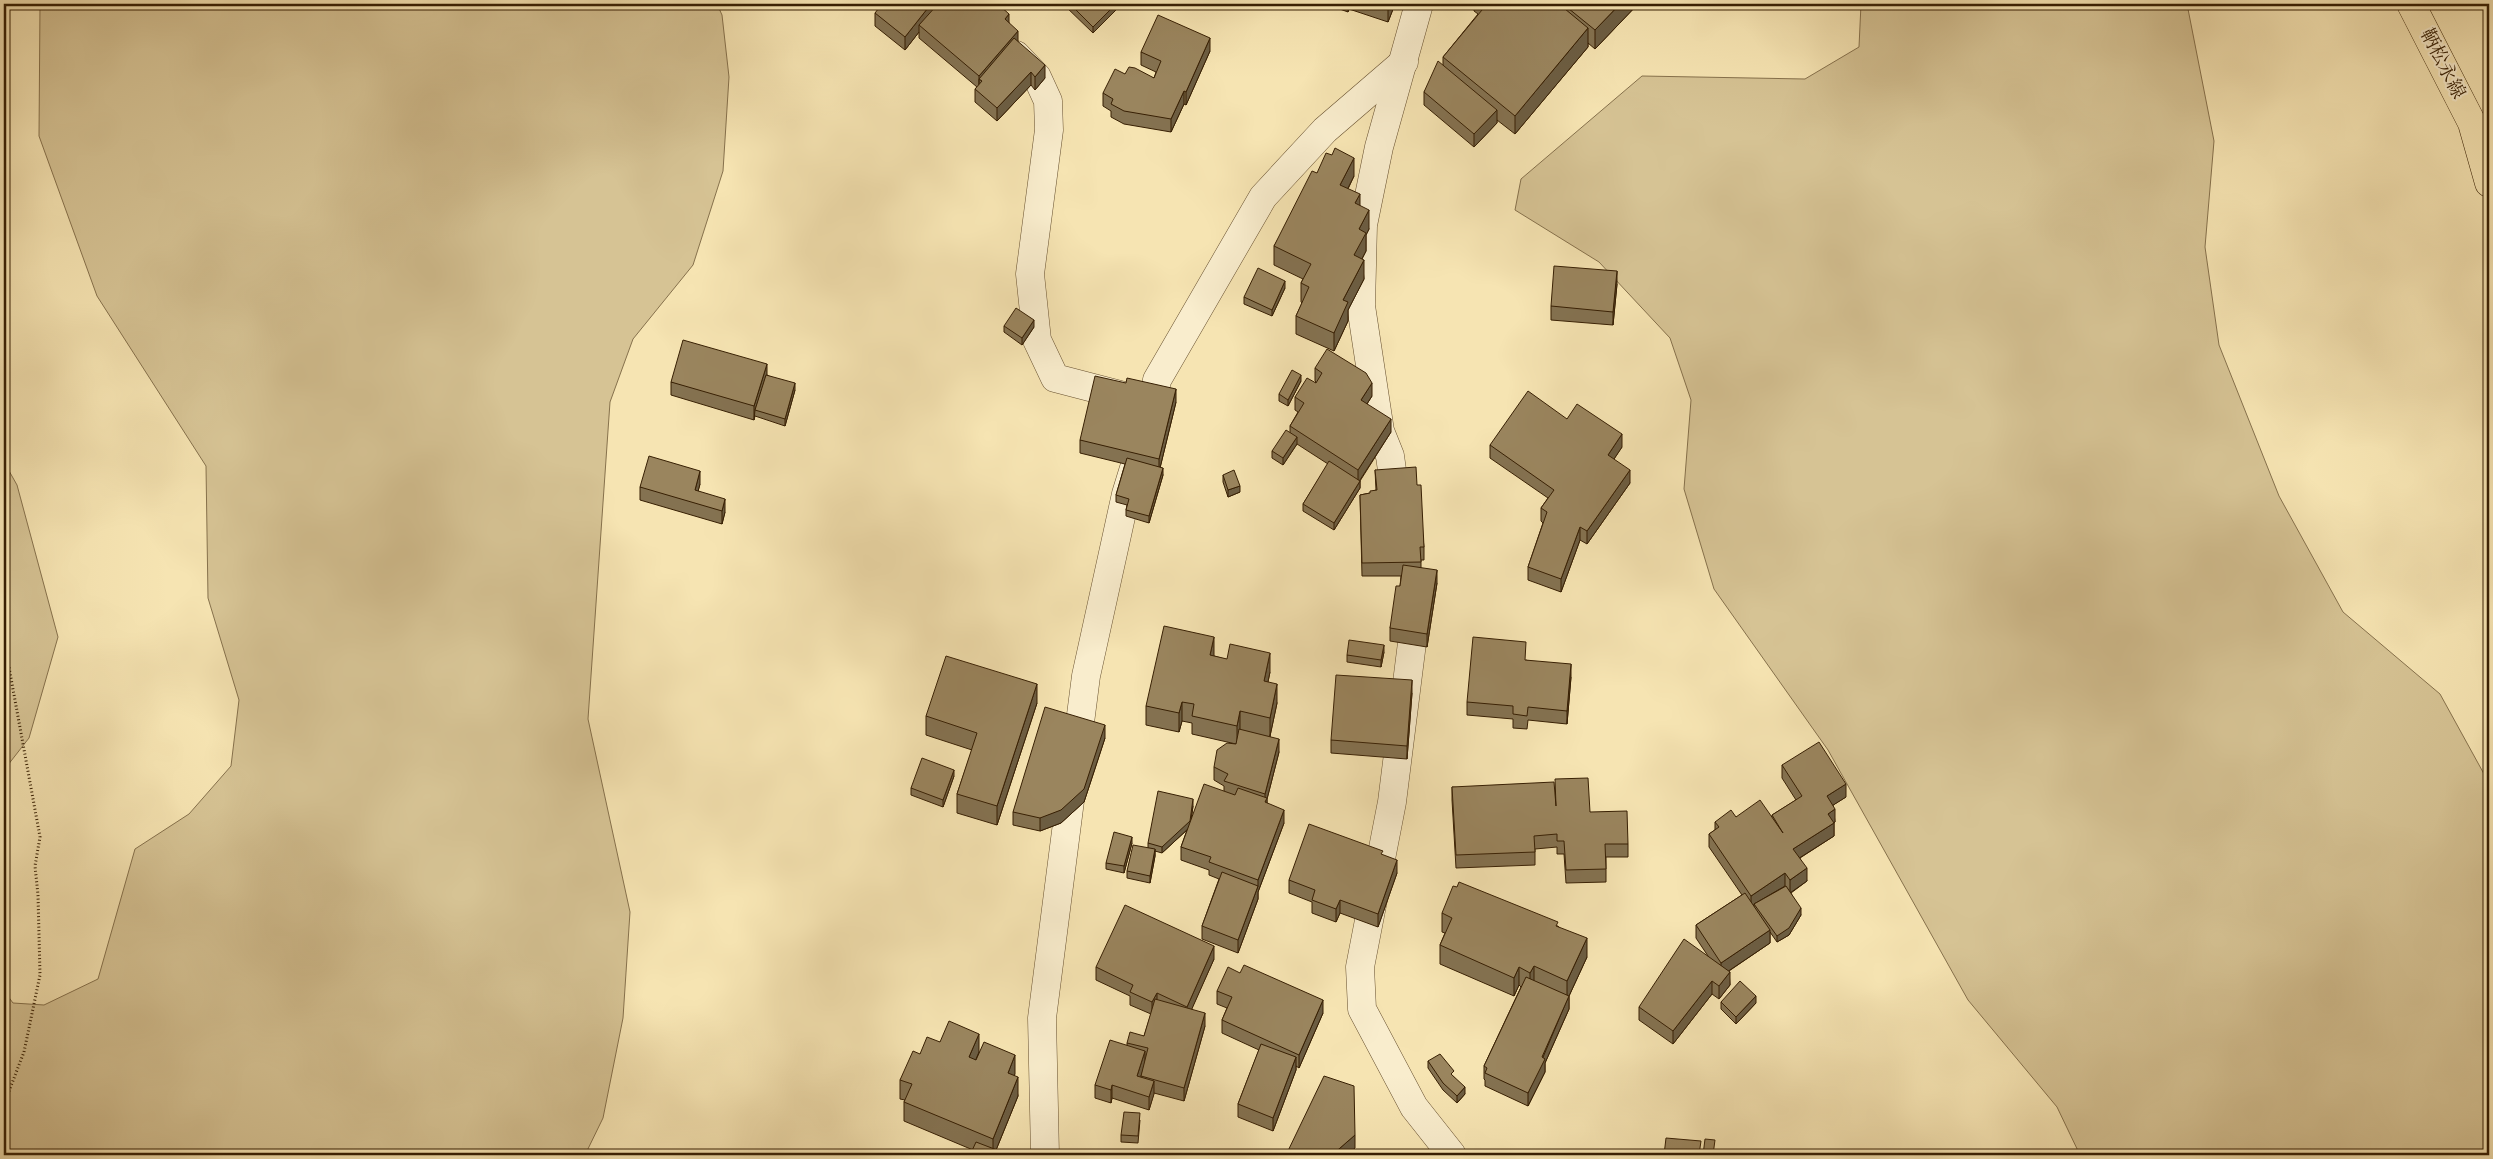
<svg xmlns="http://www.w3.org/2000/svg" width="2493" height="1159" viewBox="0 0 2493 1159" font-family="'IM FELL English','Noto Serif JP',serif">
<rect width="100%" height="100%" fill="#f6e4b2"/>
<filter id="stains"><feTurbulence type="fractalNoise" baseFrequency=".004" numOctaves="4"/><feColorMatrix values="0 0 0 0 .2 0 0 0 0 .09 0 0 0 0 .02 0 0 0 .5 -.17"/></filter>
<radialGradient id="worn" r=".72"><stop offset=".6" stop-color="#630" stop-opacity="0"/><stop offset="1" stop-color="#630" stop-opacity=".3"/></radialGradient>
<!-- green -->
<g fill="#d6c394" stroke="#86714c">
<polygon points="40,4 717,4 722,15 729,77 723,171 693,265 633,339 610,402 588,719 630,912 623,1018 603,1118 585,1155 4,1155 4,991 13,1003 44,1005 98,979 135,849 189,814 231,766 239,700 208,598 206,466 97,296 39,136"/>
<polygon points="1861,4 2187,4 2214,141 2205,247 2219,345 2279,496 2343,612 2440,694 2489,783 2489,1155 2080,1155 2057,1107 1968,1000 1828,750 1714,589 1684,489 1691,400 1670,338 1599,262 1515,210 1521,179 1642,76 1805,79 1859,47"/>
<polygon points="4,462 17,485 58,637 29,738 4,770"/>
</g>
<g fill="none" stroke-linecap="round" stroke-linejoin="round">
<!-- minor casing -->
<g stroke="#67502f" stroke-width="29">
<g id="minor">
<polyline points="1016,55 1037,77 1048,101 1049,130 1030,274 1037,340 1055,378 1128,397"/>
<polyline points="1149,420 1157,380 1263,197 1325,130 1404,62"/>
<polyline points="1397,506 1390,456 1380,431 1361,306 1363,225 1379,147 1419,4"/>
<polyline points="1412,608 1414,627 1392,802 1360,967 1362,1009 1414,1107 1452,1155"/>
<polyline points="1045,1155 1042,1018 1086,676 1126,494 1134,468"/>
</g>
</g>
<!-- major casing -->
<g stroke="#371f03" stroke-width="29">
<polyline id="major" points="2411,4 2472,123 2489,183"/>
</g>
<!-- path -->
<polyline stroke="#371f03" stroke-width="3" stroke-dasharray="1 2.5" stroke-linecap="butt" points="4,640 40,837 35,866 38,895 40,975 24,1052 4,1104"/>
<!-- minor -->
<use href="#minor" stroke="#f9edcd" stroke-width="28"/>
<!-- major -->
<use href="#major" stroke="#f6e4b2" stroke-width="28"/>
</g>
<!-- wall -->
<g fill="#847251" stroke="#371f03">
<polygon points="1004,4 1004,9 1009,23 1018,42 1045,78 1035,90 1031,85 997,121 975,102 975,89 977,87 919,38 919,32 905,50 875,26 875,13"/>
<polygon points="1063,4 1119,4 1119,7 1093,33"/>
<polygon points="1326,4 1395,4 1388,22 1349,9 1348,12"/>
<polygon points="1474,4 1638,4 1595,49 1588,43 1588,47 1515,134 1497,120 1497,123 1474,147 1424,105 1424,92 1443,65 1443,57 1478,14 1474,11"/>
<polygon points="1210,51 1186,105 1184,104 1171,132 1124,124 1111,117 1111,111 1103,106 1103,93 1125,74 1154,78 1156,72 1141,65 1141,52"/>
<polygon points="1317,173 1354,176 1348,189 1360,206 1369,229 1366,235 1366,251 1362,259 1364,279 1348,310 1348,321 1334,351 1296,334 1296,316 1302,303 1301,302 1301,283 1303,279 1274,265 1274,246"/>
<polygon points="1617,284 1613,325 1551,320 1551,306"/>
<polygon points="1285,288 1272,316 1244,304 1244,297"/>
<polygon points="1004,326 1034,327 1022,345 1004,332"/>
<polygon points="1315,368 1372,396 1367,404 1391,432 1360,481 1360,488 1334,530 1303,511 1303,504 1328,464 1297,444 1283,465 1272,458 1272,451 1290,433 1290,426 1298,412 1295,410 1295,397 1316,382 1315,381"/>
<polygon points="767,375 795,390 785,426 755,416 754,420 671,395 671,382"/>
<polygon points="1301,381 1288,406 1279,401 1279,394"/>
<polygon points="1176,402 1160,468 1163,475 1149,523 1126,516 1126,510 1127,505 1116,502 1116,495 1125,464 1080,453 1080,440"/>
<polygon points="1567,419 1622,447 1614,459 1630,483 1587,544 1580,540 1561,592 1528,580 1528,567 1543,523 1541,521 1541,508 1548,498 1490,458 1490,445"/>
<polygon points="1375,470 1417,485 1424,547 1424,560 1421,560 1421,568 1437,583 1427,647 1390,641 1390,628 1400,586 1401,576 1362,576 1360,495 1370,493 1376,490"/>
<polygon points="1223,475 1240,492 1228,497 1223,482"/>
<polygon points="700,484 698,491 725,512 722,524 640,500 640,487"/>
<polygon points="1384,652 1381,667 1347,662 1347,655"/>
<polygon points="1214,656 1270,672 1268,682 1277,703 1270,736 1279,752 1267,799 1267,803 1284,823 1258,892 1258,899 1238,953 1202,939 1202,926 1219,879 1209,875 1209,870 1181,860 1181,847 1187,830 1162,853 1155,851 1155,856 1150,883 1127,878 1127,871 1148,848 1148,843 1193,806 1191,821 1224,791 1224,786 1214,780 1214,767 1236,744 1192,734 1192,723 1182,721 1179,732 1146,725 1146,706"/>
<polygon points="1526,660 1571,677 1567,724 1528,720 1527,729 1513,728 1513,719 1467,715 1467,702"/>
<polygon points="1412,693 1407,759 1331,753 1331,740"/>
<polygon points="1037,703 997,825 957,813 957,794 972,750 926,735 926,716"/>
<polygon points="1105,738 1084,802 1061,823 1040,831 1013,825 1013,812"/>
<polygon points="1782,765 1846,797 1833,805 1835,822 1834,823 1834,836 1800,858 1807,881 1791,893 1801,915 1789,935 1777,942 1770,932 1770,943 1729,971 1730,985 1719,999 1712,994 1673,1044 1639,1020 1639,1007 1708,956 1696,938 1696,925 1742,895 1709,847 1709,834 1715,830 1715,822 1736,817 1772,817 1772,815 1796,800 1782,778"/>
<polygon points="954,776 943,807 911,795 911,788"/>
<polygon points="1452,787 1555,797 1590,812 1628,844 1628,857 1606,857 1606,882 1566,883 1564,854 1557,854 1557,847 1535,849 1535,865 1456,868 1452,800"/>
<polygon points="1132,843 1124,873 1106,869 1106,863"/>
<polygon points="1383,855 1397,873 1378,927 1340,913 1336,922 1312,913 1312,902 1289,893 1289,880"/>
<polygon points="1442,913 1558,926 1587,957 1569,996 1569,1009 1545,1063 1545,1072 1528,1106 1485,1086 1485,1080 1484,1079 1484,1066 1521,987 1519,985 1514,996 1440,964 1440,945 1445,933 1442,932"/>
<polygon points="1214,959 1191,1010 1205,1026 1184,1101 1154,1093 1149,1110 1112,1098 1111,1103 1095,1098 1095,1085 1127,1045 1127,1043 1144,1036 1151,1014 1130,1005 1130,996 1096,980 1096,967"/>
<polygon points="1217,991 1323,1013 1299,1068 1296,1066 1296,1070 1273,1131 1238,1117 1238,1104 1259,1050 1222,1033 1222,1020 1227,1008 1217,1004"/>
<polygon points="1721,1002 1756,1003 1736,1024 1721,1009"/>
<polygon points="940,1042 979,1052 1015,1074 1014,1075 1018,1096 996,1150 973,1150 904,1121 904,1102 905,1100 900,1099 900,1080 920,1054"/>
<polygon points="1428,1061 1454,1077 1465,1094 1457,1103 1443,1090 1428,1068"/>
<polygon points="1140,1120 1138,1143 1121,1142 1121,1135"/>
</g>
<!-- shaded-wall -->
<g fill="#6c5d42" stroke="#371f03">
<polygon points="931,4 942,4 919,25 919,32 905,50 905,37"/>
<polygon points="998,4 1004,4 1004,10"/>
<polygon points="1116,4 1119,4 1119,7 1093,33 1093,27"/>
<polygon points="1348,4 1349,4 1349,9 1348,12"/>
<polygon points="1390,4 1395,4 1388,22 1388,9"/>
<polygon points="1620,4 1638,4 1595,49 1595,30"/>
<polygon points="1009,14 1009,27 1005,19"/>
<polygon points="1588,28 1588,47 1515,134 1515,116"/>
<polygon points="1018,31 1018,44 982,81 979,79 979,89 979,76"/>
<polygon points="1210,38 1210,51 1186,105 1186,92"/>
<polygon points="1045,65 1045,78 1035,90 1035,77"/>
<polygon points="1031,72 1031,85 997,121 997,108"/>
<polygon points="1184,91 1184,104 1171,132 1171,119"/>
<polygon points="1497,110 1497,123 1474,147 1474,134"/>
<polygon points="1354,158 1354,176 1340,204 1340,185"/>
<polygon points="1360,194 1360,213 1355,203"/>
<polygon points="1369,210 1369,229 1366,235 1366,251 1354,274 1354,255 1359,229"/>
<polygon points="1364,260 1364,279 1348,310 1348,321 1334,351 1334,333 1343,300"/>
<polygon points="1617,271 1617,284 1613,325 1613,312"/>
<polygon points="1285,281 1285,288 1272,316 1272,310"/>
<polygon points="1034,320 1034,327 1022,345 1022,338"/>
<polygon points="767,364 767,377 755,410 754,420 754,406"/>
<polygon points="1301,375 1301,381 1288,406 1288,400"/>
<polygon points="795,383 795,390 785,426 785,419"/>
<polygon points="1372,383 1372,396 1361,413 1361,400"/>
<polygon points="1176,389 1176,402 1159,472 1159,459"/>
<polygon points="1391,419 1391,432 1358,483 1358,470"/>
<polygon points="1622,434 1622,447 1608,468 1608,455"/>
<polygon points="1297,437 1297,444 1283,465 1283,458"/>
<polygon points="1163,468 1163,475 1149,523 1149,516"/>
<polygon points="1630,470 1630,483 1587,544 1587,531"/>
<polygon points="700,471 700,484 695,503 695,490"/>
<polygon points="1360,481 1360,488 1334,530 1334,523"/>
<polygon points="1240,486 1240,492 1228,497 1228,490"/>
<polygon points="725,499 725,512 722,524 722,511"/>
<polygon points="1580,527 1580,540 1561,592 1561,579"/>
<polygon points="1437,570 1437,583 1427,647 1427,634"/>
<polygon points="1214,637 1214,656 1210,674 1210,655"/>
<polygon points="1384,645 1384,652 1381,667 1381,660"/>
<polygon points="1270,653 1270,672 1264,700 1264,681"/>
<polygon points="1571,664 1571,677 1567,724 1567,711"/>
<polygon points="1412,680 1412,693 1407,759 1407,746"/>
<polygon points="1037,684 1037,703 997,825 997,806"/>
<polygon points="1277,684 1277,703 1270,736 1270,718"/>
<polygon points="1182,702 1182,721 1179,732 1179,713"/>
<polygon points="1240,711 1240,730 1237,744 1237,726"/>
<polygon points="1105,725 1105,738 1084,802 1061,823 1040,831 1040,818"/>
<polygon points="1279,739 1279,752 1267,799 1267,811 1265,815 1265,794"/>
<polygon points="954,770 954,776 943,807 943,800"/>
<polygon points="1846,784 1846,797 1827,809 1827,796"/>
<polygon points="1193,799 1193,806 1190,827 1162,853 1162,847"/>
<polygon points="1835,809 1835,822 1828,827 1828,814"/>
<polygon points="1284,810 1284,823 1258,892 1258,899 1238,953 1238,940 1258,886 1258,880"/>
<polygon points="1834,823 1834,836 1793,862 1793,849"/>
<polygon points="1132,837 1132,843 1124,873 1124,866"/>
<polygon points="1155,849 1155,856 1150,883 1150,876"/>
<polygon points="1397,860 1397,873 1378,927 1378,914"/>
<polygon points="1807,868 1807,881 1790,893 1790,880"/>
<polygon points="1785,873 1785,886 1754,904 1754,907 1751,909 1751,896"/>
<polygon points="1340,900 1340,913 1336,922 1336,909"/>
<polygon points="1801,908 1801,915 1789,935 1777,942 1777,936"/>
<polygon points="1770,930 1770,943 1721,976 1721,963"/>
<polygon points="1587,938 1587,957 1569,996 1569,1009 1545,1063 1545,1072 1528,1106 1528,1093 1567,1000 1567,981"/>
<polygon points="1214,946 1214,959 1187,1020 1187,1007"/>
<polygon points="1534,966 1534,984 1530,992 1530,973"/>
<polygon points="1519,967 1519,985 1514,996 1514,978"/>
<polygon points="1730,972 1730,985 1719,999 1719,986"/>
<polygon points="1712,981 1712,994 1673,1044 1673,1031"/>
<polygon points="1157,993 1157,1006 1152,1015 1152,1002"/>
<polygon points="1756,996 1756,1003 1736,1024 1736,1017"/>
<polygon points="1323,1000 1323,1013 1299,1068 1299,1055"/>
<polygon points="1205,1013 1205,1026 1184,1101 1184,1088"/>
<polygon points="979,1034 979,1052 969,1076 969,1057"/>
<polygon points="1145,1051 1145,1064 1141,1076 1141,1078 1137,1076"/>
<polygon points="1015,1055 1015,1074 1008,1092 1008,1073"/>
<polygon points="1296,1057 1296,1070 1273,1131 1273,1118"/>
<polygon points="1018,1077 1018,1096 994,1155 993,1155 993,1139"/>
<polygon points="1154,1081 1154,1094 1149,1110 1149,1097"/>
<polygon points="1112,1085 1112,1098 1111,1103 1111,1090"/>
<polygon points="1465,1087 1465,1094 1457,1103 1457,1096"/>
<polygon points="1355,1135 1355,1148 1347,1155 1332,1155"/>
</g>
<!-- building -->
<g fill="#9a855e" stroke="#371f03">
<polygon points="882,4 931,4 905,37 875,13"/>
<polygon points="938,4 998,4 1009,14 1005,19 1018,31 979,76 919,25"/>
<polygon points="1070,4 1116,4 1093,27"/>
<polygon points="1373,4 1390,4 1388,9"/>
<polygon points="1487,4 1559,4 1588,28 1515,116 1443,57"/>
<polygon points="1563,4 1620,4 1595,30"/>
<polygon points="1158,15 1210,38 1186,92 1184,91 1171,119 1124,111 1111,104 1113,99 1103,93 1115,69 1125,74 1129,67 1135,68 1154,78 1161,61 1141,52"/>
<polygon points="1014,38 1045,65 1035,77 1031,72 997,108 975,89 982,81 979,79"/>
<polygon points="1438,61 1497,110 1474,134 1424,92"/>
<polygon points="1335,148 1354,158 1340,185 1360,194 1355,203 1369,210 1359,229 1366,233 1354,255 1364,260 1343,300 1348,302 1334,333 1296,316 1309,287 1301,283 1311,264 1274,246 1312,171 1317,173 1326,153 1332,155"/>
<polygon points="1554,266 1617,271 1613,312 1551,306"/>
<polygon points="1258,268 1285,281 1272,310 1244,297"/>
<polygon points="1016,308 1034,320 1022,338 1004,326"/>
<polygon points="683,340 767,364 754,406 671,382"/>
<polygon points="1327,349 1366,373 1372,383 1361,400 1391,419 1358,470 1290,426 1304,403 1295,397 1307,378 1316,383 1322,373 1315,368"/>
<polygon points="1292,370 1301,375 1288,400 1279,394"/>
<polygon points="766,375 795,383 785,419 755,410"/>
<polygon points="1095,376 1126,383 1127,378 1176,389 1159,459 1080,440"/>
<polygon points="1528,391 1567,419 1577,404 1622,434 1608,455 1630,470 1587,531 1580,527 1561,579 1528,567 1547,512 1541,508 1554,490 1490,445"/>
<polygon points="1286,430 1297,437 1283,458 1272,451"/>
<polygon points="649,456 700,471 695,490 725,499 722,511 640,487"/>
<polygon points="1127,458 1163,468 1149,516 1126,510 1129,499 1116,495"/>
<polygon points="1329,461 1360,481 1334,523 1303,504"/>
<polygon points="1416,467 1417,485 1421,485 1424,547 1420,547 1421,562 1362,563 1360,495 1370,493 1370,491 1377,490 1375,470"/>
<polygon points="1234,470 1240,486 1228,490 1223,475"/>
<polygon points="1403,565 1437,570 1427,634 1390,628 1396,586 1400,586"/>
<polygon points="1164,626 1214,637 1210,655 1227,659 1230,644 1270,653 1264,681 1277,684 1270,718 1240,711 1237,726 1192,716 1194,704 1182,702 1179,713 1146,706"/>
<polygon points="1473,637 1526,642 1525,660 1571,664 1567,711 1528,707 1527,716 1513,714 1513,706 1467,702"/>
<polygon points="1349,640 1384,645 1381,660 1347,655"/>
<polygon points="946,656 1037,684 997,806 957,794 977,733 926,716"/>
<polygon points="1336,675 1412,680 1407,746 1331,740"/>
<polygon points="1045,707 1105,725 1084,789 1061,810 1040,818 1013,812"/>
<polygon points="1239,729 1279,739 1265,794 1224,781 1228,774 1214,767 1217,750 1227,743 1236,744"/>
<polygon points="1819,742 1846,784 1827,796 1835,809 1828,814 1834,823 1793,849 1807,868 1790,880 1785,873 1751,896 1709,834 1719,827 1715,822 1731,810 1736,817 1760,800 1783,833 1772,815 1802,796 1782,765"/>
<polygon points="922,758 954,770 943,800 911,788"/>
<polygon points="1588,778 1590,812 1627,811 1628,844 1605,844 1606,869 1566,870 1564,841 1557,841 1557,834 1534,836 1535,852 1456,855 1452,787 1554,782 1556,806 1555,779"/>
<polygon points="1204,784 1235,795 1238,788 1267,798 1265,802 1284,810 1258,880 1209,862 1211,857 1181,847"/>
<polygon points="1158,791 1193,799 1190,821 1162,847 1148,843"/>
<polygon points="1309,824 1383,851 1381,854 1397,860 1378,914 1340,900 1336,909 1312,900 1315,890 1289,880"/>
<polygon points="1114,832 1132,837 1124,866 1106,863"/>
<polygon points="1133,845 1155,849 1150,876 1127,871"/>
<polygon points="1222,872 1258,886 1238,940 1202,926"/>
<polygon points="1459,882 1558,922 1556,926 1587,938 1567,981 1534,966 1530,973 1519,967 1514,978 1440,945 1452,918 1442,913 1453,886 1457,887"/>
<polygon points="1786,886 1801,908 1789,928 1777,936 1754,904"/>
<polygon points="1745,893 1770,930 1721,963 1696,925"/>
<polygon points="1125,905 1214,946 1187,1007 1157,993 1152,1002 1130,992 1133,985 1096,967"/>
<polygon points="1684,939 1730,972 1719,986 1712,981 1673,1031 1639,1007"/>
<polygon points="1244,965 1323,1000 1299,1055 1222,1020 1232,997 1217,991 1228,967 1240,973"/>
<polygon points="1526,977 1569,996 1542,1057 1545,1059 1528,1093 1485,1073 1487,1068 1484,1066"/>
<polygon points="1740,981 1756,996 1736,1017 1721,1002"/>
<polygon points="1155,999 1205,1013 1184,1088 1141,1076 1148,1048 1127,1043 1130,1032 1144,1036"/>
<polygon points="949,1021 979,1034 969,1057 976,1060 984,1042 1015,1055 1008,1073 1018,1077 993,1139 904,1102 912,1084 900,1080 913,1051 920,1054 927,1037 940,1042"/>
<polygon points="1110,1040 1145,1051 1137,1076 1154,1081 1149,1097 1112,1085 1111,1090 1095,1085"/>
<polygon points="1261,1044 1296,1057 1273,1118 1238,1104"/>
<polygon points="1440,1054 1454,1071 1451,1074 1465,1087 1457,1096 1443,1083 1428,1061"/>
<polygon points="1324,1076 1354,1086 1355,1135 1332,1155 1286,1155"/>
<polygon points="1124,1112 1140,1113 1138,1136 1121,1135"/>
<polygon points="1666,1138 1701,1141 1699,1155 1664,1155"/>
<polygon points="1705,1139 1715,1140 1713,1155 1703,1155"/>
<polygon points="976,1142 1010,1155 970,1155"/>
</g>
<g text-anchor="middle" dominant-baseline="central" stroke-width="4" stroke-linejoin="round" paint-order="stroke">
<!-- street labels -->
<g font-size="19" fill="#371f03" stroke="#f9edcd">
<text transform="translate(2442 64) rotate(63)">鞆松永線</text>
</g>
</g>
<!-- margin -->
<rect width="2493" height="1159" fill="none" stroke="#f6e4b2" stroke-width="20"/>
<rect x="5" y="5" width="2483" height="1149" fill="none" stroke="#371f03" stroke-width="2.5"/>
<rect x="10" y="10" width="2473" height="1139" fill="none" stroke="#371f03"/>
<rect width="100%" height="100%" filter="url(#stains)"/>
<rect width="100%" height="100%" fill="url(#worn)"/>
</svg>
